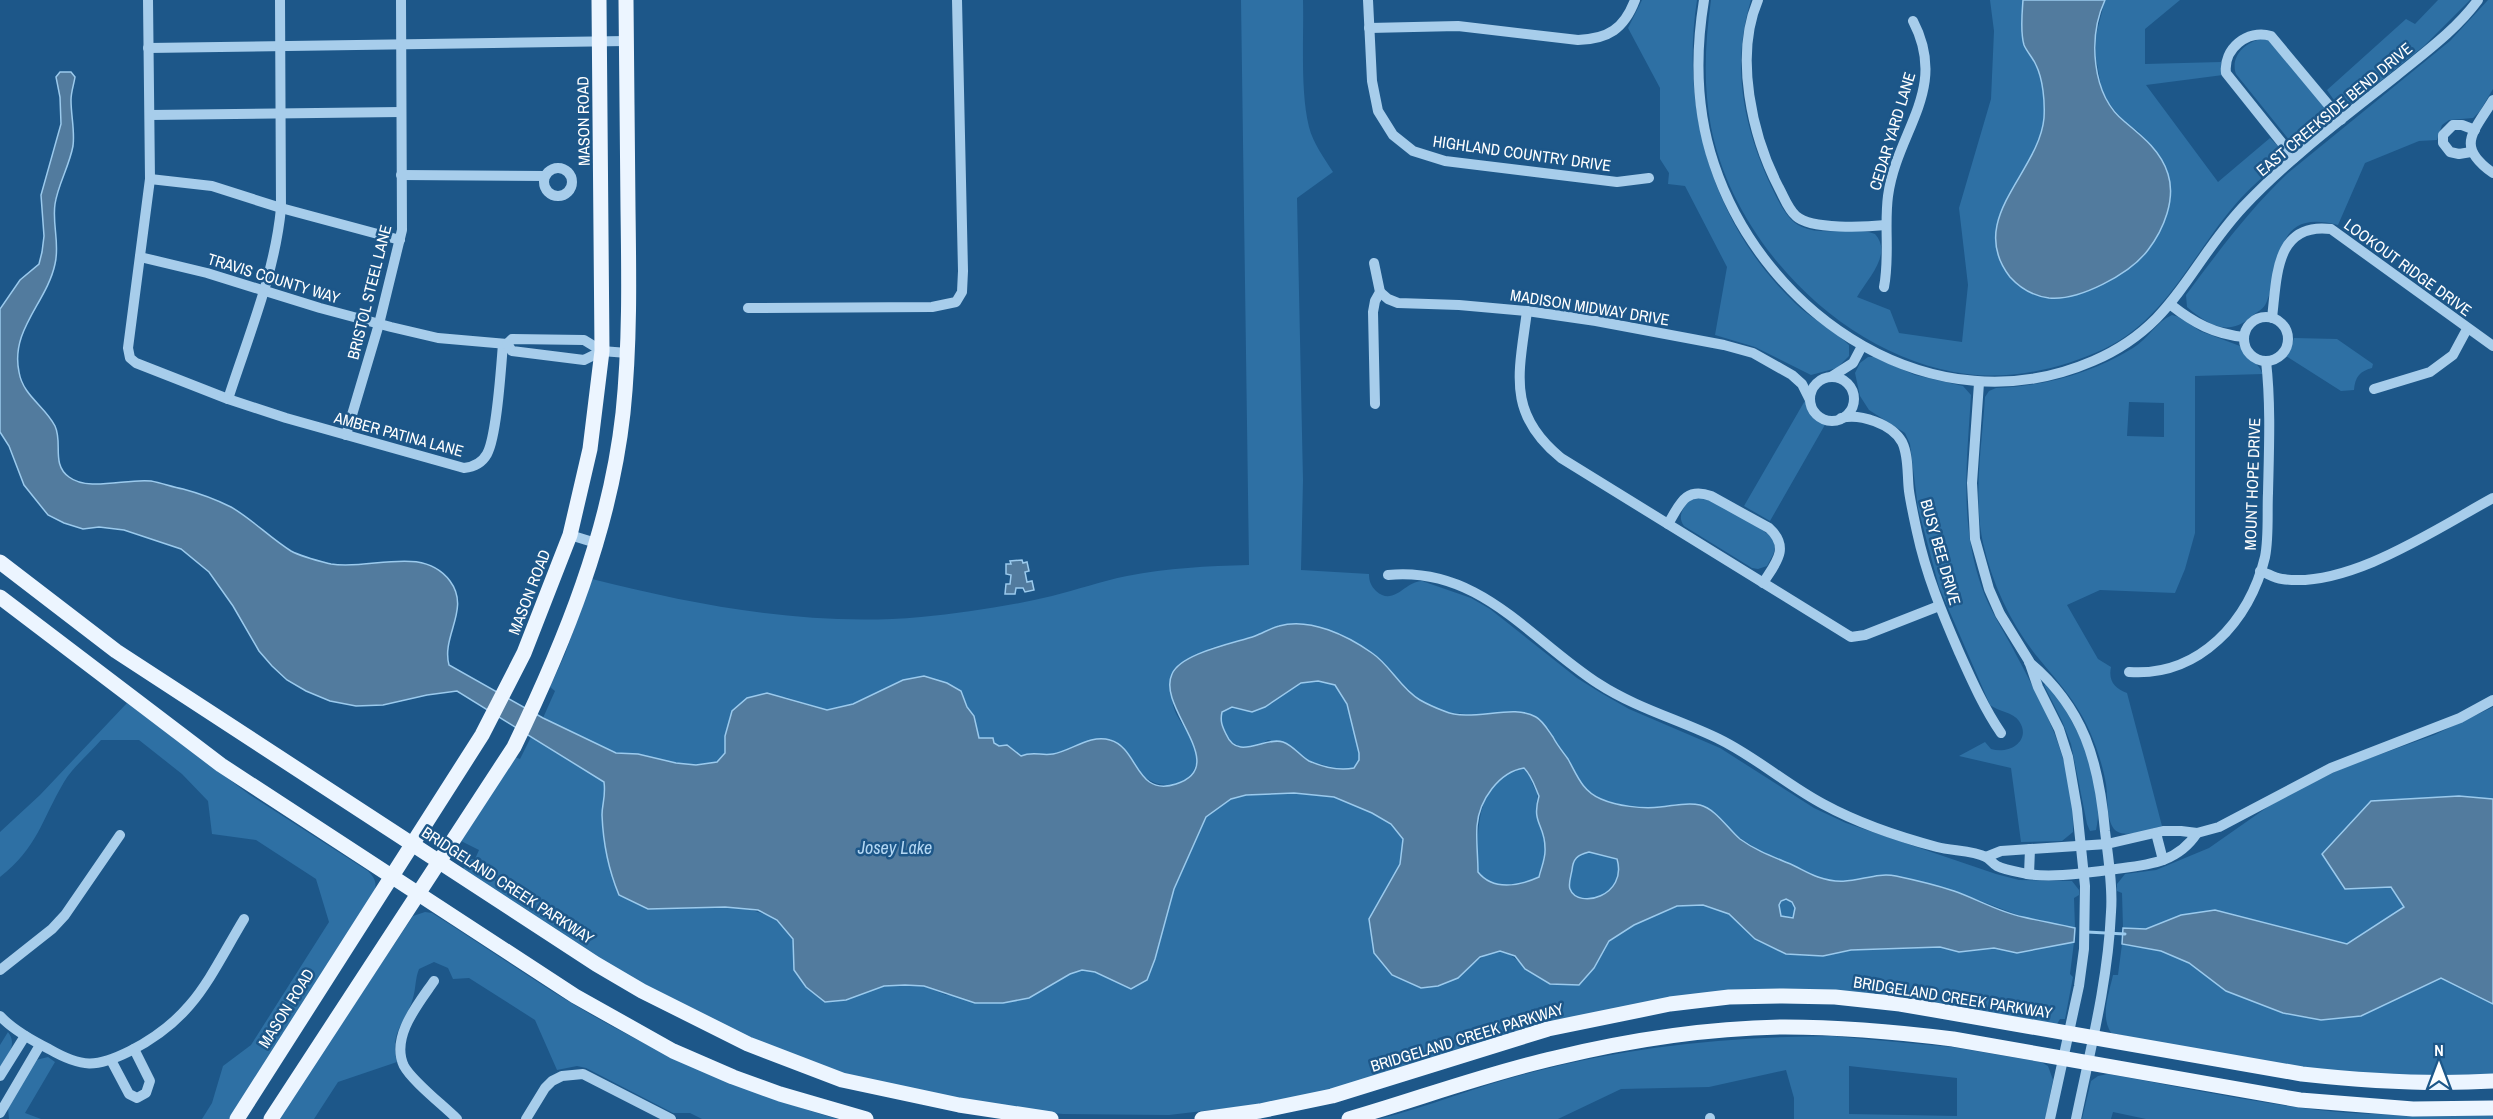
<svg xmlns="http://www.w3.org/2000/svg" width="2493" height="1119" viewBox="0 0 2493 1119" font-family="'Archivo Narrow',sans-serif">
<rect width="100%" height="100%" fill="#1d5789"/>
<!-- green -->
<g fill="#2e70a4" fill-rule="evenodd">
<path d="M 1241,0 L 1303,0 C 1304,39 1300,90 1309,127 C 1313,143 1324,158 1333,172 L 1297,198 L 1303,480 L 1301,570 L 1369,574 C 1369,581 1371,586 1376,591 C 1394,607 1405,581 1422,581 L 1471,598 L 1490,609 L 1577,678 L 1601,693 L 1629,709 L 1720,748 L 1814,808 L 1846,823 L 1996,874 L 2019,880 L 2072,881 L 2079,890 L 2079,895 L 2074,898 L 2075,928 L 2023,917 L 1954,891 L 1892,875 L 1840,883 L 1817,877 L 1768,856 L 1740,838 L 1723,822 L 1676,804 L 1657,808 L 1627,806 L 1600,799 L 1580,784 L 1548,728 L 1484,716 L 1445,712 L 1418,699 L 1374,654 L 1339,633 L 1280,625 L 1258,635 L 1211,648 L 1180,665 L 1172,673 C 1172,683 1171,695 1173,705 C 1178,726 1204,744 1195,767 C 1192,776 1184,782 1175,784 C 1145,791 1130,760 1112,740 C 1085,738 1076,750 1053,754 C 1041,756 1033,751 1021,756 L 1007,745 L 999,746 L 994,742 L 992,738 L 978,738 C 974,720 967,708 961,691 L 903,680 L 853,704 L 827,710 L 785,697 L 725,736 L 725,753 L 717,762 L 696,765 L 676,763 L 638,754 L 616,754 L 543,718 L 555,691 L 550,687 L 565,654 L 592,579 C 699,606 810,627 921,617 C 964,613 1010,606 1052,596 C 1077,590 1101,581 1127,576 C 1168,568 1207,566 1249,565 Z"/>
<path d="M 1642,0 L 1697,0 C 1680,110 1713,225 1795,303 C 1811,319 1833,329 1849,345 L 1849,356 L 1837,368 L 1811,375 L 1755,347 L 1715,335 L 1727,267 L 1685,186 L 1668,184 L 1669,173 L 1660,159 L 1660,88 L 1628,28 Z"/>
<path d="M 1711,0 L 1751,0 C 1731,66 1743,126 1772,188 C 1779,202 1787,221 1802,227 C 1825,237 1853,225 1875,234 C 1893,254 1868,278 1857,297 L 1890,310 L 1899,333 L 1962,342 L 1968,285 L 1959,208 L 1991,99 L 1994,31 L 1990,0 L 2023,0 C 2022,14 2019,32 2024,46 C 2027,52 2033,58 2036,65 C 2043,79 2045,103 2044,119 C 2039,172 1983,202 2001,258 C 2006,276 2017,286 2033,294 L 2130,268 L 2148,250 L 2159,231 L 2171,198 L 2168,174 L 2160,157 L 2138,131 L 2124,122 L 2108,102 L 2101,86 L 2096,58 L 2096,35 L 2105,0 L 2180,0 L 2145,29 L 2145,64 L 2221,62 L 2223,75 L 2146,85 L 2218,182 L 2270,138 L 2280,148 L 2280,161 C 2267,173 2253,185 2241,198 C 2195,248 2168,319 2104,349 C 2063,368 2014,380 1967,374 C 1846,359 1734,245 1711,127 C 1703,84 1705,43 1711,0 Z"/>
<path d="M 2438,0 L 2470,0 L 2424,46 L 2352,104 C 2340,110 2333,99 2327,90 L 2406,19 L 2415,24 Z"/>
<path d="M 2488,0 L 2493,0 L 2493,89 L 2480,111 L 2473,118 L 2449,120 L 2442,125 L 2437,140 L 2419,141 L 2365,163 L 2338,225 C 2273,208 2283,262 2267,301 C 2264,310 2257,311 2251,317 C 2228,337 2208,325 2187,307 L 2186,295 C 2218,252 2249,210 2288,173 L 2450,41 Z"/>
<path d="M 2261,39 L 2268,40 L 2329,111 L 2327,124 C 2316,133 2304,148 2290,141 L 2236,74 C 2230,57 2244,43 2261,39 Z"/>
<path d="M 2172,315 L 2179,317 L 2200,331 L 2240,346 L 2259,367 L 2263,374 L 2195,376 L 2195,533 L 2185,569 L 2175,593 L 2100,590 L 2067,605 L 2098,659 L 2111,667 C 2108,681 2115,689 2127,693 L 2162,826 C 2150,829 2124,840 2114,829 C 2106,818 2108,797 2106,784 C 2103,767 2097,748 2090,732 C 2077,701 2056,680 2035,654 C 2010,622 1992,583 1983,543 C 1973,496 1982,445 1985,397 L 1989,391 L 1996,388 C 2045,386 2090,374 2133,348 C 2148,339 2156,322 2172,315 ZM 2129,402 L 2164,403 L 2164,437 L 2127,436 Z"/>
<path d="M 2294,338 L 2337,339 L 2373,364 L 2372,368 C 2360,371 2355,377 2354,390 L 2341,391 L 2286,356 L 2290,351 Z"/>
<path d="M 1868,357 L 1874,357 L 1915,375 L 1963,386 L 1971,395 C 1967,462 1959,523 1982,588 C 1989,608 2001,627 2011,645 C 2044,708 2074,758 2073,832 L 2062,841 L 2021,842 L 2011,768 L 1959,756 L 1985,742 L 1991,749 C 2010,755 2032,740 2019,721 C 2013,712 1999,712 1990,705 L 1939,587 L 1918,508 L 1910,444 L 1905,433 L 1869,410 L 1860,396 L 1855,373 L 1860,363 Z"/>
<polygon points="1807,397 1813,414 1826,423 1770,521 1744,506"/>
<path d="M 1706,497 C 1718,504 1769,530 1773,540 C 1778,550 1771,558 1767,566 L 1758,569 L 1752,568 L 1684,526 C 1677,516 1683,509 1689,500 Z"/>
<path d="M 1318,681 L 1335,685 L 1347,704 L 1359,753 L 1359,760 L 1354,768 L 1342,770 L 1309,761 L 1293,748 L 1268,740 C 1263,743 1256,747 1250,748 C 1231,749 1218,730 1222,712 L 1232,707 L 1252,712 L 1265,707 L 1301,683 Z"/>
<path d="M 2047,683 C 2076,722 2107,780 2096,830 L 2090,831 L 2087,824 L 2071,744 L 2062,721 L 2044,685 Z"/>
<path d="M 127,703 L 250,795 L 368,871 C 376,879 377,884 374,894 L 232,1119 L 202,1119 L 212,1103 L 223,1066 L 251,1045 L 329,922 L 316,879 L 256,840 L 212,834 L 208,801 L 182,774 L 139,740 L 101,740 C 89,754 73,767 64,782 C 41,821 38,847 0,877 L 0,832 L 40,795 Z"/>
<polygon points="2493,707 2493,799 2459,796 2391,887 2404,908 2347,944 2215,910 2181,915 2146,929 2123,928 2122,893 2117,891 2117,884 2125,874 2156,870 2209,848 2269,806 2301,788 2345,767 2434,735"/>
<path d="M 531,737 L 604,782 L 606,796 L 602,814 L 648,909 C 689,908 769,894 792,938 C 796,946 793,961 794,970 L 846,1000 L 884,986 L 905,985 L 924,986 L 946,995 L 1029,998 L 1070,974 L 1082,970 L 1094,972 L 1131,989 L 1155,959 L 1174,889 L 1206,817 L 1231,799 L 1246,795 L 1294,793 L 1334,797 L 1372,813 L 1391,824 L 1403,839 L 1400,864 L 1384,892 L 1458,978 C 1482,955 1500,937 1525,969 L 1594,968 L 1609,941 L 1634,925 L 1677,906 L 1703,905 L 1729,914 L 1755,939 L 1786,954 L 1823,956 L 1851,950 L 1940,947 L 1959,952 L 1994,948 L 2017,953 L 2074,942 L 2070,974 L 2073,977 L 2065,1019 L 2060,1019 L 2057,1024 L 1953,1007 L 1686,999 L 1286,1101 L 1169,1115 L 1063,1114 L 986,1107 L 854,1078 L 783,1053 L 633,981 L 463,869 L 470,859 L 475,859 L 479,850 L 461,841 L 515,757 L 520,759 Z"/>
<path d="M 1524,768 C 1532,776 1531,786 1538,793 L 1536,808 L 1546,849 L 1539,877 C 1519,886 1493,891 1478,872 C 1477,834 1474,778 1524,768 Z"/>
<path d="M 1589,852 L 1617,859 C 1628,896 1578,910 1570,889 C 1568,884 1571,876 1572,870 C 1573,858 1577,855 1589,852 Z"/>
<polygon points="1786,899 1792,902 1795,908 1793,918 1781,916 1779,905 1781,900"/>
<path d="M 425,912 L 432,913 C 485,946 536,983 590,1014 C 667,1058 752,1094 837,1119 L 702,1119 L 690,1113 L 673,1113 L 586,1068 L 577,1066 L 557,1070 L 535,1020 L 469,978 L 453,979 L 448,968 L 434,962 L 419,969 C 415,979 416,988 413,998 C 406,1023 389,1031 397,1062 L 338,1082 L 314,1119 L 278,1119 L 413,916 Z"/>
<path d="M 2122,944 L 2161,951 L 2189,963 L 2226,991 L 2283,1013 L 2361,1016 L 2441,978 L 2493,1004 L 2493,1074 C 2440,1077 2386,1078 2333,1072 C 2258,1063 2185,1048 2111,1033 C 2100,1015 2109,994 2113,975 L 2118,975 Z"/>
<path d="M 8,1032 C 18,1045 7,1056 0,1067 L 0,1045 Z"/>
<path d="M 1832,1036 L 1952,1047 L 2041,1062 L 2048,1066 L 2053,1080 L 2045,1119 L 1794,1119 L 1794,1098 L 1786,1070 L 1709,1087 L 1621,1089 L 1558,1119 L 1379,1119 C 1431,1106 1481,1085 1533,1072 C 1631,1046 1731,1037 1832,1036 ZM 1849,1066 L 1957,1078 L 1957,1116 L 1849,1114 Z"/>
<polygon points="48,1057 55,1062 25,1113 41,1119 9,1119 8,1108 36,1060"/>
<path d="M 2108,1074 C 2189,1088 2270,1107 2352,1113 C 2399,1116 2446,1114 2493,1114 L 2493,1119 L 2146,1119 L 2113,1112 L 2111,1119 L 2082,1119 L 2091,1081 L 2098,1076 Z"/>
</g>
<!-- water -->
<g fill="#527b9e" stroke="#9bcaed" stroke-width="1.5" fill-rule="evenodd">
<path d="M 2023,0 L 2105,0 C 2088,37 2091,95 2125,122 C 2142,136 2161,151 2168,174 C 2176,199 2164,229 2148,250 C 2130,274 2079,301 2049,298 C 2033,296 2020,288 2010,277 C 1965,219 2039,173 2044,118 C 2045,102 2043,79 2036,65 C 2033,58 2027,52 2024,45 C 2020,32 2022,14 2023,0 Z"/>
<path d="M 60,72 L 71,72 L 75,77 C 74,84 71,92 71,100 C 71,116 75,131 73,146 C 69,167 58,184 55,204 C 52,224 60,244 55,264 C 47,302 10,330 19,372 C 23,396 45,406 55,426 C 63,443 51,464 69,477 C 88,492 128,478 151,481 C 162,483 172,487 183,489 C 198,493 217,500 231,507 C 252,519 270,538 291,551 C 302,557 319,561 331,564 C 370,571 422,544 450,581 C 471,609 441,636 449,665 L 543,718 L 616,753 L 638,754 L 676,763 L 696,765 L 717,762 L 725,753 L 725,736 L 732,711 L 747,698 L 767,693 L 827,710 L 853,704 L 903,680 L 924,676 L 947,683 L 961,691 L 967,707 L 974,716 L 979,738 L 993,738 L 994,743 L 999,746 L 1007,745 L 1021,756 C 1033,751 1041,756 1053,754 C 1071,751 1090,734 1110,740 C 1139,748 1135,797 1176,784 C 1232,766 1156,708 1172,674 C 1181,653 1235,643 1255,636 C 1263,633 1271,628 1279,626 C 1310,617 1348,636 1372,653 C 1390,665 1401,689 1420,700 C 1427,704 1436,708 1444,711 C 1471,723 1513,703 1536,717 C 1543,721 1548,730 1553,737 C 1557,745 1563,752 1568,759 C 1577,775 1582,791 1601,799 C 1617,806 1642,809 1660,807 C 1673,806 1686,802 1700,805 C 1716,809 1728,829 1740,839 C 1755,850 1771,856 1788,863 C 1798,867 1807,873 1818,877 C 1851,889 1869,871 1896,876 C 1915,880 1936,885 1954,891 C 1977,899 1999,912 2023,917 C 2040,921 2058,924 2075,928 L 2074,942 L 2017,953 L 1994,948 L 1959,952 L 1940,947 L 1851,950 L 1823,956 L 1786,954 L 1755,939 L 1729,914 L 1703,905 L 1677,906 L 1634,925 L 1609,941 L 1594,968 L 1579,985 L 1550,984 L 1525,969 L 1515,956 L 1500,951 L 1480,957 L 1458,978 L 1438,986 L 1421,988 L 1392,975 L 1374,953 L 1369,919 L 1400,864 L 1403,839 L 1391,824 L 1372,813 L 1334,797 L 1294,793 L 1246,795 L 1231,799 L 1206,817 L 1174,889 L 1155,959 L 1147,980 L 1131,989 L 1095,972 L 1082,970 L 1070,974 L 1029,998 L 1003,1003 L 975,1003 L 924,986 L 905,985 L 884,986 L 846,1000 L 825,1002 L 806,987 L 794,970 L 793,939 L 777,920 L 758,910 L 725,907 L 648,909 L 619,895 C 609,871 603,841 602,815 C 602,803 606,797 604,782 L 457,691 L 427,695 L 383,705 L 356,706 L 330,701 L 306,691 L 287,680 L 272,666 L 259,651 L 233,606 L 209,572 L 181,549 L 124,530 L 99,527 L 83,529 L 64,523 L 48,515 L 24,485 L 9,446 L 0,432 L 0,309 L 20,280 L 39,264 L 42,252 L 44,236 L 41,195 L 61,124 L 60,97 L 56,77 ZM 1318,681 L 1335,685 L 1347,704 L 1359,753 L 1359,760 L 1354,768 C 1340,771 1323,767 1309,761 C 1300,756 1294,746 1283,742 C 1264,736 1238,762 1226,734 C 1222,726 1220,721 1222,712 L 1232,707 L 1252,712 L 1265,707 L 1301,683 ZM 1524,768 C 1532,776 1535,787 1539,796 C 1531,824 1545,824 1545,848 C 1546,858 1541,868 1539,877 C 1519,886 1493,891 1478,872 C 1478,857 1476,841 1477,826 C 1479,800 1499,772 1524,768 ZM 1589,852 L 1617,859 C 1628,896 1578,910 1570,889 C 1568,884 1571,876 1572,870 C 1573,859 1577,855 1589,852 ZM 1786,899 L 1792,902 L 1795,908 L 1793,918 L 1781,916 L 1779,905 L 1781,901 Z"/>
<polygon points="1022,560 1023,563 1027,562 1029,571 1025,572 1027,582 1032,581 1034,590 1025,592 1023,588 1016,588 1015,594 1005,594 1006,584 1010,584 1011,575 1006,574 1006,564 1011,564 1010,561"/>
<polygon points="2459,796 2493,799 2493,1004 2441,978 2361,1016 2321,1020 2283,1013 2226,991 2189,963 2161,951 2122,944 2123,928 2146,929 2181,915 2215,910 2347,944 2404,907 2391,887 2345,889 2322,854 2371,801"/>
</g>
<g fill="none" stroke-linecap="round" stroke-linejoin="round">
<!-- stream -->
<polyline stroke="#9bcaed" stroke-width="3" points="2087,932 2125,934"/>
<!-- minor -->
<g stroke="#a7cdeb" stroke-width="10">
<path d="M 148,0 L 150,179 L 128,348 L 130,358 L 136,363 L 228,399 L 286,418 L 464,468 C 473,467 482,463 487,454 C 497,436 501,367 503,344"/>
<polyline points="1368,0 1372,81 1378,111 1393,135 1413,151 1445,161 1617,182 1649,178"/>
<path d="M 1704,0 C 1695,55 1696,111 1714,164 C 1765,317 1934,430 2093,361 C 2175,326 2188,266 2243,207 C 2289,158 2343,118 2396,76 C 2424,53 2456,30 2478,0"/>
<path d="M 1758,0 C 1734,56 1752,136 1779,188 C 1784,197 1788,209 1796,216 C 1811,230 1866,227 1886,225"/>
<path d="M 1369,28 L 1458,26 L 1578,40 C 1608,39 1624,29 1635,0"/>
<polyline points="148,48 626,41"/>
<path d="M 2493,100 C 2473,133 2455,146 2493,173"/>
<polyline points="150,115 401,112"/>
<polyline points="2471,152 2459,154 2450,152 2443,143 2443,135 2453,125 2462,125 2475,130"/>
<path d="M 2294,158 L 2226,73 C 2223,49 2247,29 2271,36 L 2341,120"/>
<circle cx="558" cy="182" r="14"/>
<polyline points="401,175 545,176"/>
<polyline points="150,179 212,186 281,208 400,240"/>
<polyline points="140,257 207,273 320,308 391,327 438,338 507,344 512,339 584,340 602,351 627,353"/>
<polyline points="1374,263 1380,292 1375,301 1373,312 1375,404"/>
<path d="M 1884,287 C 1890,256 1884,226 1888,196 C 1897,130 1949,90 1913,21"/>
<polyline points="1380,292 1388,299 1398,303 1459,305 1527,311 1596,321 1724,345 1753,353 1792,375 1802,384 1810,400"/>
<path d="M 2171,305 C 2194,323 2214,334 2244,337"/>
<polyline points="748,308 932,307 956,302 962,292 963,271 957,0"/>
<path d="M 1527,311 C 1519,373 1506,413 1561,458 L 1851,637 L 1865,635 L 1939,606"/>
<circle cx="2266" cy="339" r="22"/>
<path d="M 2272,318 C 2277,277 2275,222 2331,229 L 2493,346"/>
<polyline points="507,344 512,351 584,360 602,351"/>
<polyline points="1831,377 1853,363 1862,346"/>
<circle cx="1832" cy="399" r="22"/>
<polyline points="1979,383 1972,483 1975,539 1989,589 2000,614 2029,661 2038,687 2059,729 2068,757 2077,809 2085,886 2084,949 2079,986 2050,1119"/>
<polyline points="2374,389 2430,372 2453,355 2467,329"/>
<path d="M 228,399 C 248,337 275,273 281,208 L 280,0"/>
<path d="M 1841,418 C 1860,413 1892,424 1902,442 C 1909,456 1907,476 1909,491 C 1911,505 1914,518 1917,532 C 1926,574 1942,613 1959,652 C 1972,681 1984,708 2001,733"/>
<polyline points="346,435 379,324 402,230 401,0"/>
<path d="M 1668,524 C 1680,504 1685,487 1711,496 L 1769,528 C 1791,548 1775,564 1763,583"/>
<polyline points="570,535 596,543"/>
<path d="M 2260,571 C 2267,573 2274,578 2282,579 C 2348,589 2436,529 2493,498"/>
<path d="M 1388,575 C 1480,566 1529,639 1599,684 C 1636,708 1680,720 1719,739 C 1756,757 1787,785 1823,804 C 1858,823 1899,837 1937,847 C 1952,851 1973,850 1986,857 C 1990,859 1993,864 1997,866 C 2005,870 2018,872 2027,874 C 2053,878 2084,873 2109,870 C 2144,865 2176,865 2197,833"/>
<path d="M 2029,662 C 2084,708 2099,762 2105,831 C 2108,857 2113,886 2111,912 C 2108,982 2090,1051 2076,1119"/>
<path d="M 2129,672 C 2199,677 2250,621 2265,557 C 2269,537 2267,513 2268,493 C 2269,449 2271,405 2266,361"/>
<polyline points="2156,833 2163,860"/>
<polyline points="1986,857 2001,851 2107,844 2163,831 2181,831 2197,833 2219,827 2331,768 2460,718 2493,700"/>
<polyline points="2029,874 2030,849"/>
<polyline points="0,970 52,929 65,915 120,835"/>
<path d="M 434,981 C 419,1003 390,1037 404,1066 C 412,1081 444,1106 457,1119"/>
<path d="M 0,1016 C 13,1030 31,1040 49,1049 C 82,1068 96,1068 130,1051 C 195,1018 209,977 244,919"/>
<polyline points="111,1060 129,1094 137,1098 146,1093 150,1081 134,1049"/>
<polyline points="0,1076 25,1036"/>
<polyline points="0,1113 40,1045"/>
<polyline points="1710,1118 1710,1119"/>
<polyline points="526,1119 545,1088 552,1081 562,1076 583,1074 671,1119"/>
</g>
<!-- major -->
<g stroke="#ecf5ff" stroke-width="15">
<polyline points="0,562 116,651 596,964 642,991 748,1044 842,1080 959,1105 1051,1119"/>
<polyline points="0,597 221,765 575,996 673,1051 733,1077 780,1094 866,1119"/>
<polyline points="237,1119 482,735 524,653 570,535 590,449 602,351 599,0"/>
<path d="M 271,1119 L 514,747 C 565,641 610,531 623,413 C 630,345 629,277 628,209 C 627,139 627,70 626,0"/>
<path d="M 1202,1119 L 1260,1111 L 1332,1096 L 1548,1029 L 1670,1004 L 1729,997 L 1783,996 L 1835,997 L 1900,1004 L 2302,1074 C 2366,1081 2429,1085 2493,1081"/>
<path d="M 1349,1119 C 1418,1099 1485,1074 1555,1058 C 1630,1040 1707,1028 1785,1027 C 1841,1027 1897,1032 1953,1039 L 2300,1100 L 2413,1109 L 2493,1108"/>
</g>
</g>
<g text-anchor="middle" dominant-baseline="central" stroke-width="5" stroke-linejoin="round" paint-order="stroke">
<!-- street labels -->
<g font-size="16" fill="#fff" stroke="#1d5789">
<text transform="translate(2334 109) rotate(-40)">EAST CREEKSIDE BEND DRIVE</text>
<text transform="translate(583 121) rotate(-91)">MASON ROAD</text>
<text transform="translate(1892 131) rotate(-73)">CEDAR YARD LANE</text>
<text transform="translate(1522 153) rotate(8)">HIGHLAND COUNTRY DRIVE</text>
<text transform="translate(2408 267) rotate(36)">LOOKOUT RIDGE DRIVE</text>
<text transform="translate(274 278) rotate(17)">TRAVIS COUNTY WAY</text>
<text transform="translate(369 292) rotate(-76)">BRISTOL STEEL LANE</text>
<text transform="translate(1590 307) rotate(9)">MADISON MIDWAY DRIVE</text>
<text transform="translate(399 434) rotate(15)">AMBER PATINA LANE</text>
<text transform="translate(2252 484) rotate(-88)">MOUNT HOPE DRIVE</text>
<text transform="translate(1941 552) rotate(74)">BUSY BEE DRIVE</text>
<text transform="translate(529 592) rotate(-69)">MASON ROAD</text>
<text transform="translate(508 885) rotate(33)">BRIDGELAND CREEK PARKWAY</text>
<text transform="translate(1953 997) rotate(9)">BRIDGELAND CREEK PARKWAY</text>
<text transform="translate(286 1008) rotate(-58)">MASON ROAD</text>
<text transform="translate(1467 1037) rotate(-17)">BRIDGELAND CREEK PARKWAY</text>
</g>
<!-- water labels -->
<g font-size="18" font-style="italic" fill="#b3d7f3" stroke="#1d5789">
<text x="895" y="847">Josey Lake</text>
</g>
</g>
<!-- north arrow -->
<g transform="translate(2439 1065)" stroke="#1d5789" stroke-width="4.5" paint-order="stroke">
<path d="M0-4.5L10 22L0 15L-10 22Z" fill="#ffffff"/>
<text y="-9" font-size="16" font-weight="bold" text-anchor="middle" fill="#ffffff">N</text>
</g>
</svg>
